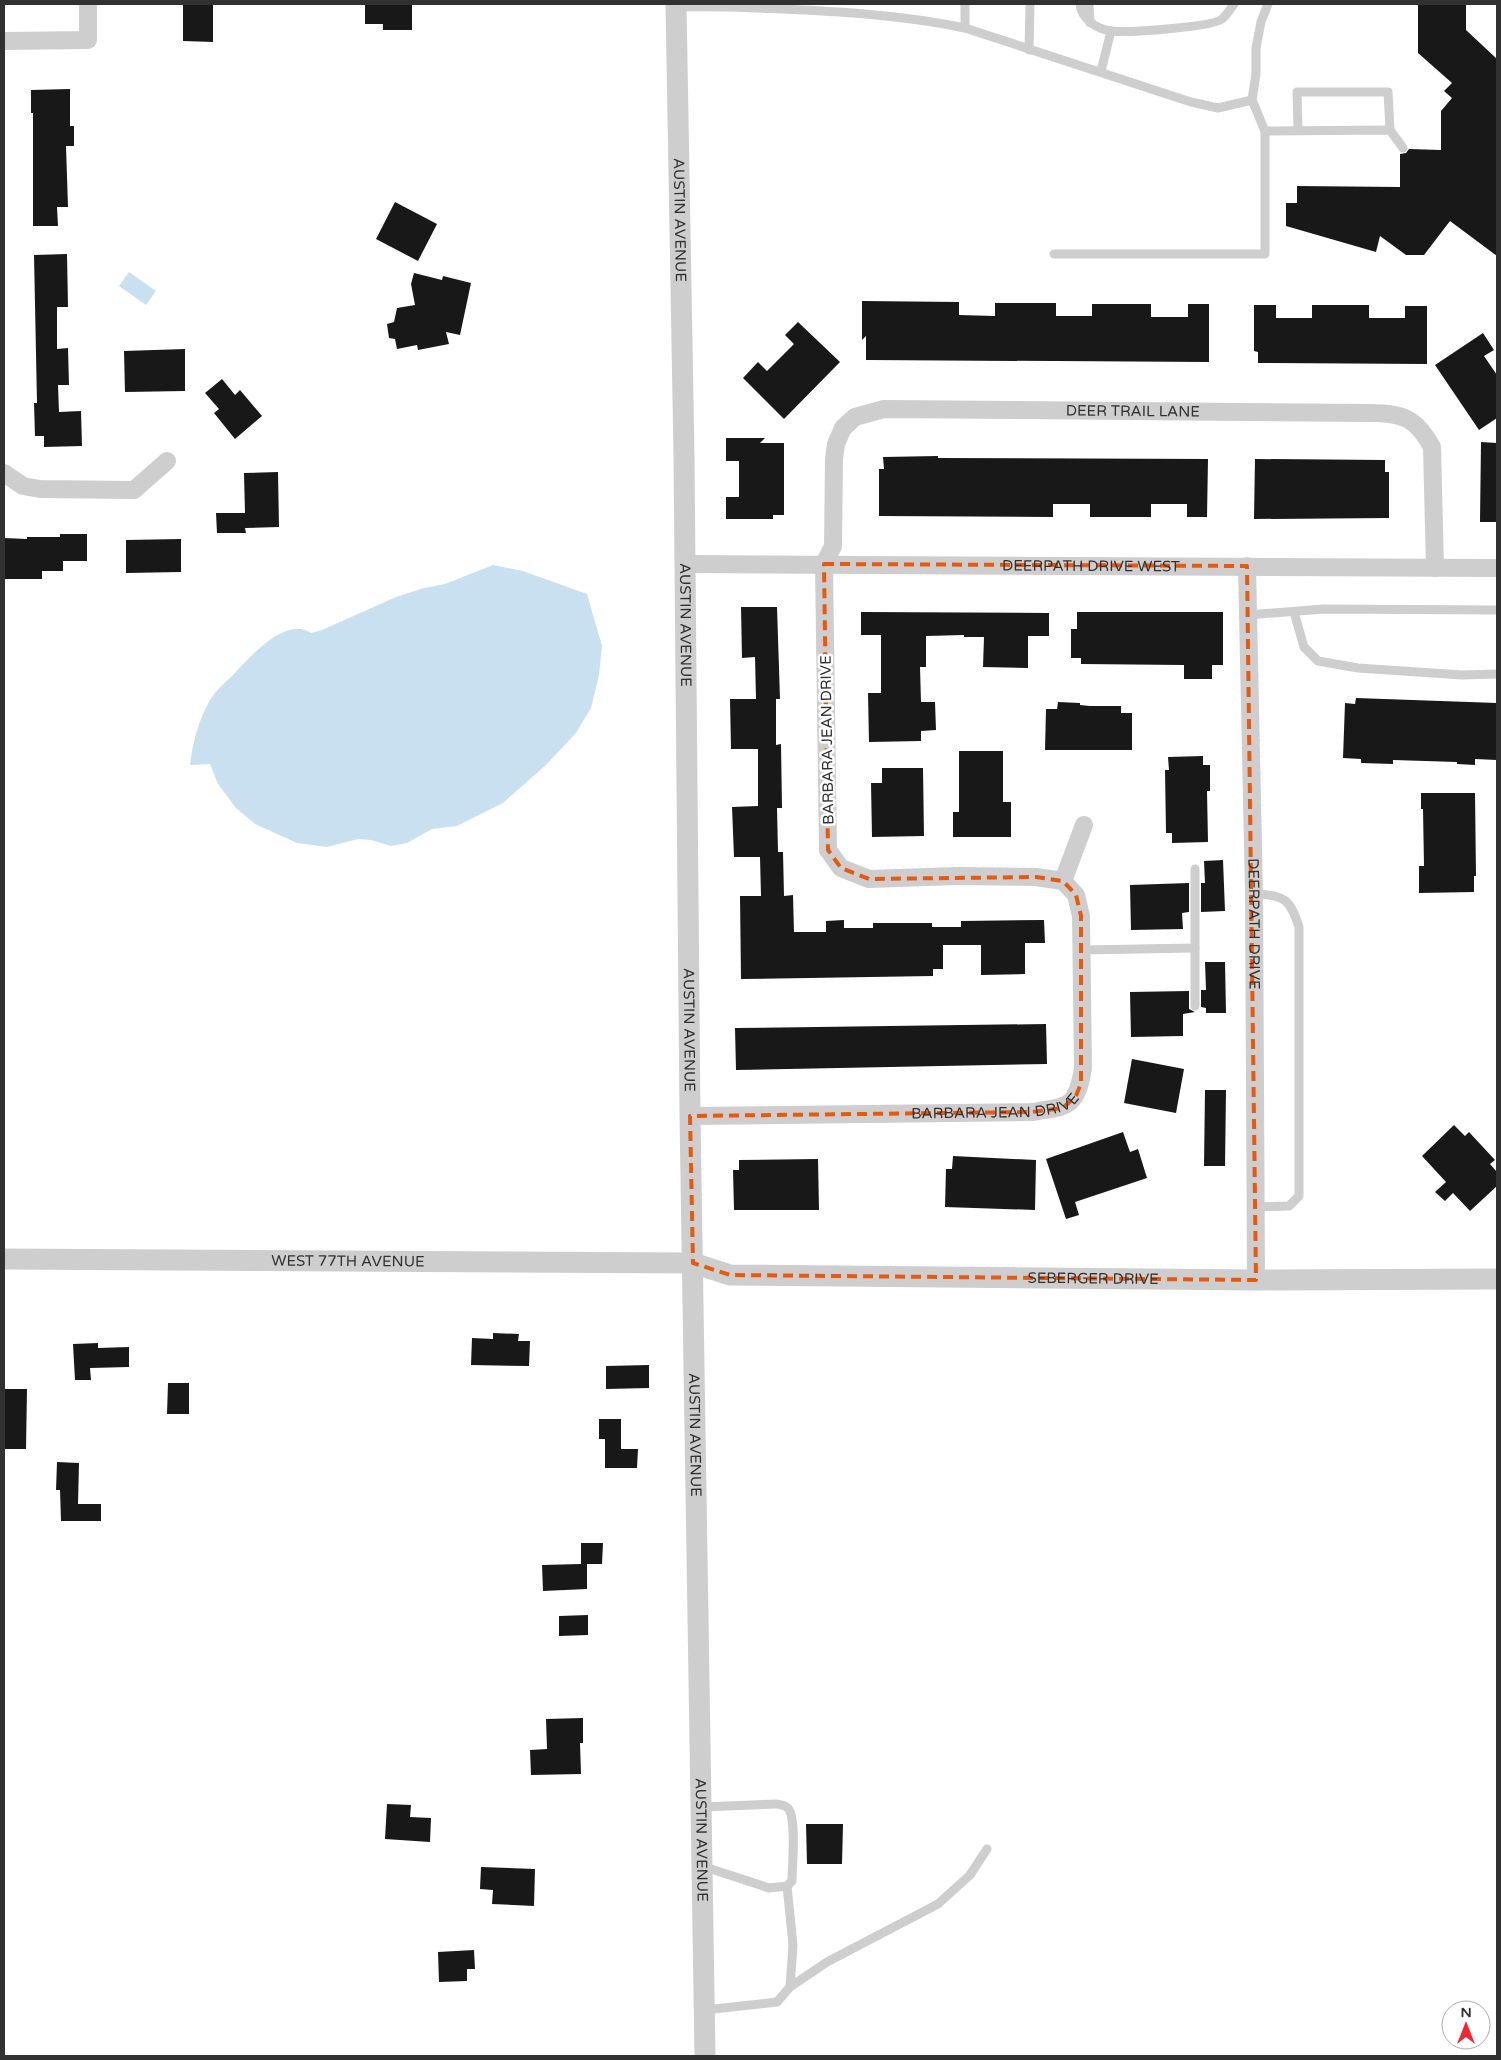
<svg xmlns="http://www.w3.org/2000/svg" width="1501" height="2060" viewBox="0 0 1501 2060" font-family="'Varela Round',sans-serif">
<rect width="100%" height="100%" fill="#fff"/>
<!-- water -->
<g fill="#c9e0f0">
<polygon points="129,272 156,291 146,305 119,286"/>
<path d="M 493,565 L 523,571 L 587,594 L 602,646 L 599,675 L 591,708 L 576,733 L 546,765 L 503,803 L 457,826 L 432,829 L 407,843 L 391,846 L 371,840 L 358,839 L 327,847 L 297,843 L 255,824 L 236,808 L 218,784 L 210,764 L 190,765 C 193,741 198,722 210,700 C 215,691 226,682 233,675 C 249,658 286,615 311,633 L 322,630 L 396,597 L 424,588 L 445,584 Z"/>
</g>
<!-- building -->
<g fill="#181818">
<polygon points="183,4 213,4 213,42 183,41"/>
<polygon points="365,4 412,4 412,30 383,30 383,24 365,24"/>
<polygon points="1418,4 1466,4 1466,30 1497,59 1497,256 1450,221 1424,255 1406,255 1380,236 1376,252 1286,226 1286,203 1297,203 1297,186 1400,187 1400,154 1406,153 1409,149 1441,150 1441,111 1452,98 1444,91 1452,83 1418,53"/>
<polygon points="70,89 70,126 74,126 74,146 66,146 68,207 57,207 58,226 33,226 33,113 31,113 31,90"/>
<polygon points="395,202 437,224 418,261 376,239"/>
<polygon points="67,254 68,307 57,307 57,349 68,348 69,385 58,385 59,412 81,411 82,446 44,447 44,436 35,436 34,403 37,403 34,255"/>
<polygon points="414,273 442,280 443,276 471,283 460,335 446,332 449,344 418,350 417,345 397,349 395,339 389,338 387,324 394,322 397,308 415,305 411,284"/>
<polygon points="862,301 959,302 959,315 995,316 995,303 1056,303 1056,316 1092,316 1092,304 1151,304 1151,317 1188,317 1188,304 1209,304 1209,362 866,360 866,336 862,340"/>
<polygon points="1254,305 1276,305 1276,318 1312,318 1312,305 1369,305 1369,318 1405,318 1405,306 1427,306 1427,364 1258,363 1258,352 1254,351"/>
<polygon points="798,322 840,362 784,419 743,378 758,362 767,371 794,344 785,335"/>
<polygon points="1483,333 1494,350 1484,356 1497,375 1497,418 1479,430 1435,365"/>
<polygon points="185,349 185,391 125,392 124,351"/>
<polygon points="222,379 235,395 240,390 262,416 235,439 214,413 219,409 205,393"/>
<polygon points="726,438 765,438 760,443 784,443 784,515 773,515 773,519 726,519 726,497 739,497 739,461 726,461"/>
<polygon points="1481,442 1497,443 1497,522 1480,522"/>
<polygon points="938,456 938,458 1208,459 1207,517 1187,517 1187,504 1151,504 1151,517 1090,517 1090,504 1053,504 1053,517 879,516 879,469 884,469 883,457"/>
<polygon points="1255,459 1385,460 1385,472 1389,472 1389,518 1254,519"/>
<polygon points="278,472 279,527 245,528 246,533 217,533 216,513 245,513 244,473"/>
<polygon points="60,534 87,534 87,561 63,561 63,571 42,571 42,579 4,579 4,538 27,539 27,537 60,537"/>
<polygon points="181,539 181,572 126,573 126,540"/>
<polygon points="741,607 777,607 780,699 776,699 776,745 781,744 782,808 777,808 778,852 783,852 784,896 793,895 794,932 826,932 826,921 844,920 844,928 873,928 873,923 932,923 932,927 961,927 961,921 1044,920 1045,943 1025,943 1025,974 981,975 981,945 943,945 943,969 933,969 933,976 741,979 740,896 761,896 760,857 734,857 732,807 758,806 758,749 731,749 730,699 756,699 755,657 742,658"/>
<polygon points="861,612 1049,613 1049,636 1028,636 1028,668 983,667 984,637 964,637 964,635 926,636 926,667 920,667 921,702 935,702 936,730 921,731 921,741 869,742 868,693 881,693 881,635 861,635"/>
<polygon points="1077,612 1223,612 1223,665 1212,665 1212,679 1184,679 1184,665 1081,664 1081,658 1071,658 1071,629 1077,629"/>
<polygon points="1356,698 1497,703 1497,760 1475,759 1475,765 1457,764 1457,762 1393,760 1393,764 1361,763 1361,759 1343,758 1345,703 1355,704"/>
<polygon points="1058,702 1080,703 1080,705 1090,706 1121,706 1121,713 1132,713 1132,750 1045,750 1046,709 1057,709"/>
<polygon points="959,751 1003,751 1003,802 1011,802 1011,837 953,837 953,812 959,812"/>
<polygon points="1203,756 1203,765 1210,765 1210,791 1207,791 1208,842 1172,843 1172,833 1166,833 1165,770 1169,770 1168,757"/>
<polygon points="882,768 923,768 924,836 872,837 871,783 882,783"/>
<polygon points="1421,793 1475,793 1476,876 1474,876 1474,892 1419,893 1419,866 1424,866 1423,809 1421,809"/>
<polygon points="1223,860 1225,911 1201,912 1201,883 1205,883 1204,861"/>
<polygon points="1189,883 1189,912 1182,913 1183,929 1131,930 1130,885"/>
<polygon points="1205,962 1225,962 1226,1013 1206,1013 1206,1008 1201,1007 1201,990 1206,990"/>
<polygon points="1189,991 1189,1009 1195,1012 1183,1014 1183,1036 1131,1037 1130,992"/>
<polygon points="1046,1024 1047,1064 736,1070 735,1028"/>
<polygon points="1132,1059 1184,1069 1176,1113 1124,1103"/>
<polygon points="1205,1090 1226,1090 1225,1166 1204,1166"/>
<polygon points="1454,1125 1465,1136 1469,1132 1495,1160 1490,1164 1497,1172 1497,1186 1470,1211 1453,1193 1445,1201 1435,1192 1446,1182 1422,1156"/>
<polygon points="1123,1132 1130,1152 1138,1149 1147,1178 1075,1202 1079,1215 1066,1219 1046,1159"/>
<polygon points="953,1156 1036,1160 1035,1210 945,1207 946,1169 952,1169"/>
<polygon points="818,1159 819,1210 734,1210 733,1170 739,1170 739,1160"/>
<polygon points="493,1333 519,1334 518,1341 530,1341 529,1366 471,1365 472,1338 493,1339"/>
<polygon points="98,1343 98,1348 129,1347 129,1367 90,1368 91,1380 75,1380 73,1344"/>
<polygon points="649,1365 649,1388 606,1389 606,1366"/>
<polygon points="168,1383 189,1383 189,1414 167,1414"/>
<polygon points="4,1389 27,1389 26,1449 4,1449"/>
<polygon points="599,1419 621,1419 621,1449 638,1449 637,1468 605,1468 605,1439 599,1439"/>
<polygon points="57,1462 79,1463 78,1504 101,1504 101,1521 61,1521 60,1490 56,1490"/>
<polygon points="581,1543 603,1543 602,1564 587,1564 587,1589 543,1591 542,1565 581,1564"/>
<polygon points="588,1615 588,1635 559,1636 559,1616"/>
<polygon points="583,1718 583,1743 580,1743 581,1774 531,1775 530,1750 547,1749 546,1719"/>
<polygon points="387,1804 411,1805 410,1817 431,1818 430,1842 385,1839"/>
<polygon points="806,1824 843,1824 842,1864 807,1864"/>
<polygon points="481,1867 535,1869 534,1906 492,1904 493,1890 480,1889"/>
<polygon points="474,1950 475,1969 467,1969 467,1981 439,1982 438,1952"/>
</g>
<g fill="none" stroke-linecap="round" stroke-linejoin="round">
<!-- service -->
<g stroke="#cecece" stroke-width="9">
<path d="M 1080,4 C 1081,19 1098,30 1112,31 C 1127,33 1213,27 1222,19 C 1227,15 1231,8 1234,4"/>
<polyline points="1089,4 1090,23"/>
<polyline points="1268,4 1261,22 1256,48 1256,74 1252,100 1265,131 1390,130 1403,148"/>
<path d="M 676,7 C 719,6 762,8 806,10 C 859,13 912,17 965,28 L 1191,102 L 1218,108 L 1252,100"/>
<polyline points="965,28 965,4"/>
<polyline points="1029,50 1030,4"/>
<polyline points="1101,71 1111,31"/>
<polyline points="1298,130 1297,92 1388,92 1390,130"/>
<polyline points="1054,254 1265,254 1265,131"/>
<polyline points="1294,612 1304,647 1318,661 1358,668 1462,675 1497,674"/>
<polyline points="1248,615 1324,609 1497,610"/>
<polyline points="1195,869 1195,1006"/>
<path d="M 1254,893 C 1284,897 1289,896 1299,927 L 1299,1196 L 1289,1206 L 1256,1207"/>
<polyline points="1082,950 1195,948"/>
<path d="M 702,1807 L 777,1804 C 781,1805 785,1805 788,1808 C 797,1819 792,1866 792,1881 L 787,1886 L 769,1888 L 702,1866"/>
<polyline points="790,1987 827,1962 938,1904 970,1875 987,1849"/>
<polyline points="705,2010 777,2002 790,1987 793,1945 787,1886"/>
</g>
<!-- minor -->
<g stroke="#cecece" stroke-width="18">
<polyline points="4,41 88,40 88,4"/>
<polyline points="4,473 23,486 40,489 134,490 167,461"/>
<path id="s1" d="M 685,564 L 1497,568"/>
<path id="s2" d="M 1247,566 L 1254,893 L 1256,1280"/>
<polyline points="1063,881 1084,825"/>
<path id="s3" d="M 690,1116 L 1032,1112 C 1068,1107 1077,1107 1083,1068 L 1081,916 L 1076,895 L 1063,881 L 1036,877 L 957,876 L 869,879 L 841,868 L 828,850 L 824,564 L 833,546 L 834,459 L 836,444 L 843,428 L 855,417 L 884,409 L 1370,413 C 1403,413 1416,418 1432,447 L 1435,568"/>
</g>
<!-- tertiary -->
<g stroke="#cecece" stroke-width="21">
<path id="s4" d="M 676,4 L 684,456 L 690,1116 L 705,2056"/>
<path id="s5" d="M 4,1259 L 693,1263 L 730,1275 L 1256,1280 L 1497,1279"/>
</g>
</g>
<!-- marked area -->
<path fill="none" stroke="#e8590c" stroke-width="4" stroke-dasharray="10 6" stroke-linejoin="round" d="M 824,564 L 1247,566 L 1256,1280 L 730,1275 L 693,1263 L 690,1116 L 1032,1112 L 1063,1108 L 1076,1096 L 1081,1083 L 1081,916 L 1076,895 L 1063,881 L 1036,877 L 869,879 L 841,868 L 828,850 Z"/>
<g text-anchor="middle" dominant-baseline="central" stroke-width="5" stroke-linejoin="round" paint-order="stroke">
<!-- street labels -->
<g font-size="15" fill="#313131" stroke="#fff">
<text stroke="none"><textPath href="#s4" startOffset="216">AUSTIN AVENUE</textPath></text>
<text stroke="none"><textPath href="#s3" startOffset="1579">DEER TRAIL LANE</textPath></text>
<text stroke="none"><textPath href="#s1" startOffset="406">DEERPATH DRIVE WEST</textPath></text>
<text stroke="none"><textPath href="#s4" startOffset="621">AUSTIN AVENUE</textPath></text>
<text transform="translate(827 740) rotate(-91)">BARBARA JEAN DRIVE</text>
<text stroke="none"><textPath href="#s2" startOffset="358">DEERPATH DRIVE</textPath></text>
<text stroke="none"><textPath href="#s4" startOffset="1026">AUSTIN AVENUE</textPath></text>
<text stroke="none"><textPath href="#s3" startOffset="306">BARBARA JEAN DRIVE</textPath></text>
<text stroke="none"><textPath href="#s5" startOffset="344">WEST 77TH AVENUE</textPath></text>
<text stroke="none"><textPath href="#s5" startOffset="1091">SEBERGER DRIVE</textPath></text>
<text stroke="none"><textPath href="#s4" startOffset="1431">AUSTIN AVENUE</textPath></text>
<text stroke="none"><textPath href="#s4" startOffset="1836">AUSTIN AVENUE</textPath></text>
</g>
</g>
<!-- border -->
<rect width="1501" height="2060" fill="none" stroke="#313131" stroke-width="10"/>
<!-- north arrow -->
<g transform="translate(1466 2025)"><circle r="24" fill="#ffffff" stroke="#adadad"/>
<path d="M0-4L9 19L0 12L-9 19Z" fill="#f62431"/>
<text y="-8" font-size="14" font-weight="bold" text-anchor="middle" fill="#313131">N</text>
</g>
</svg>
